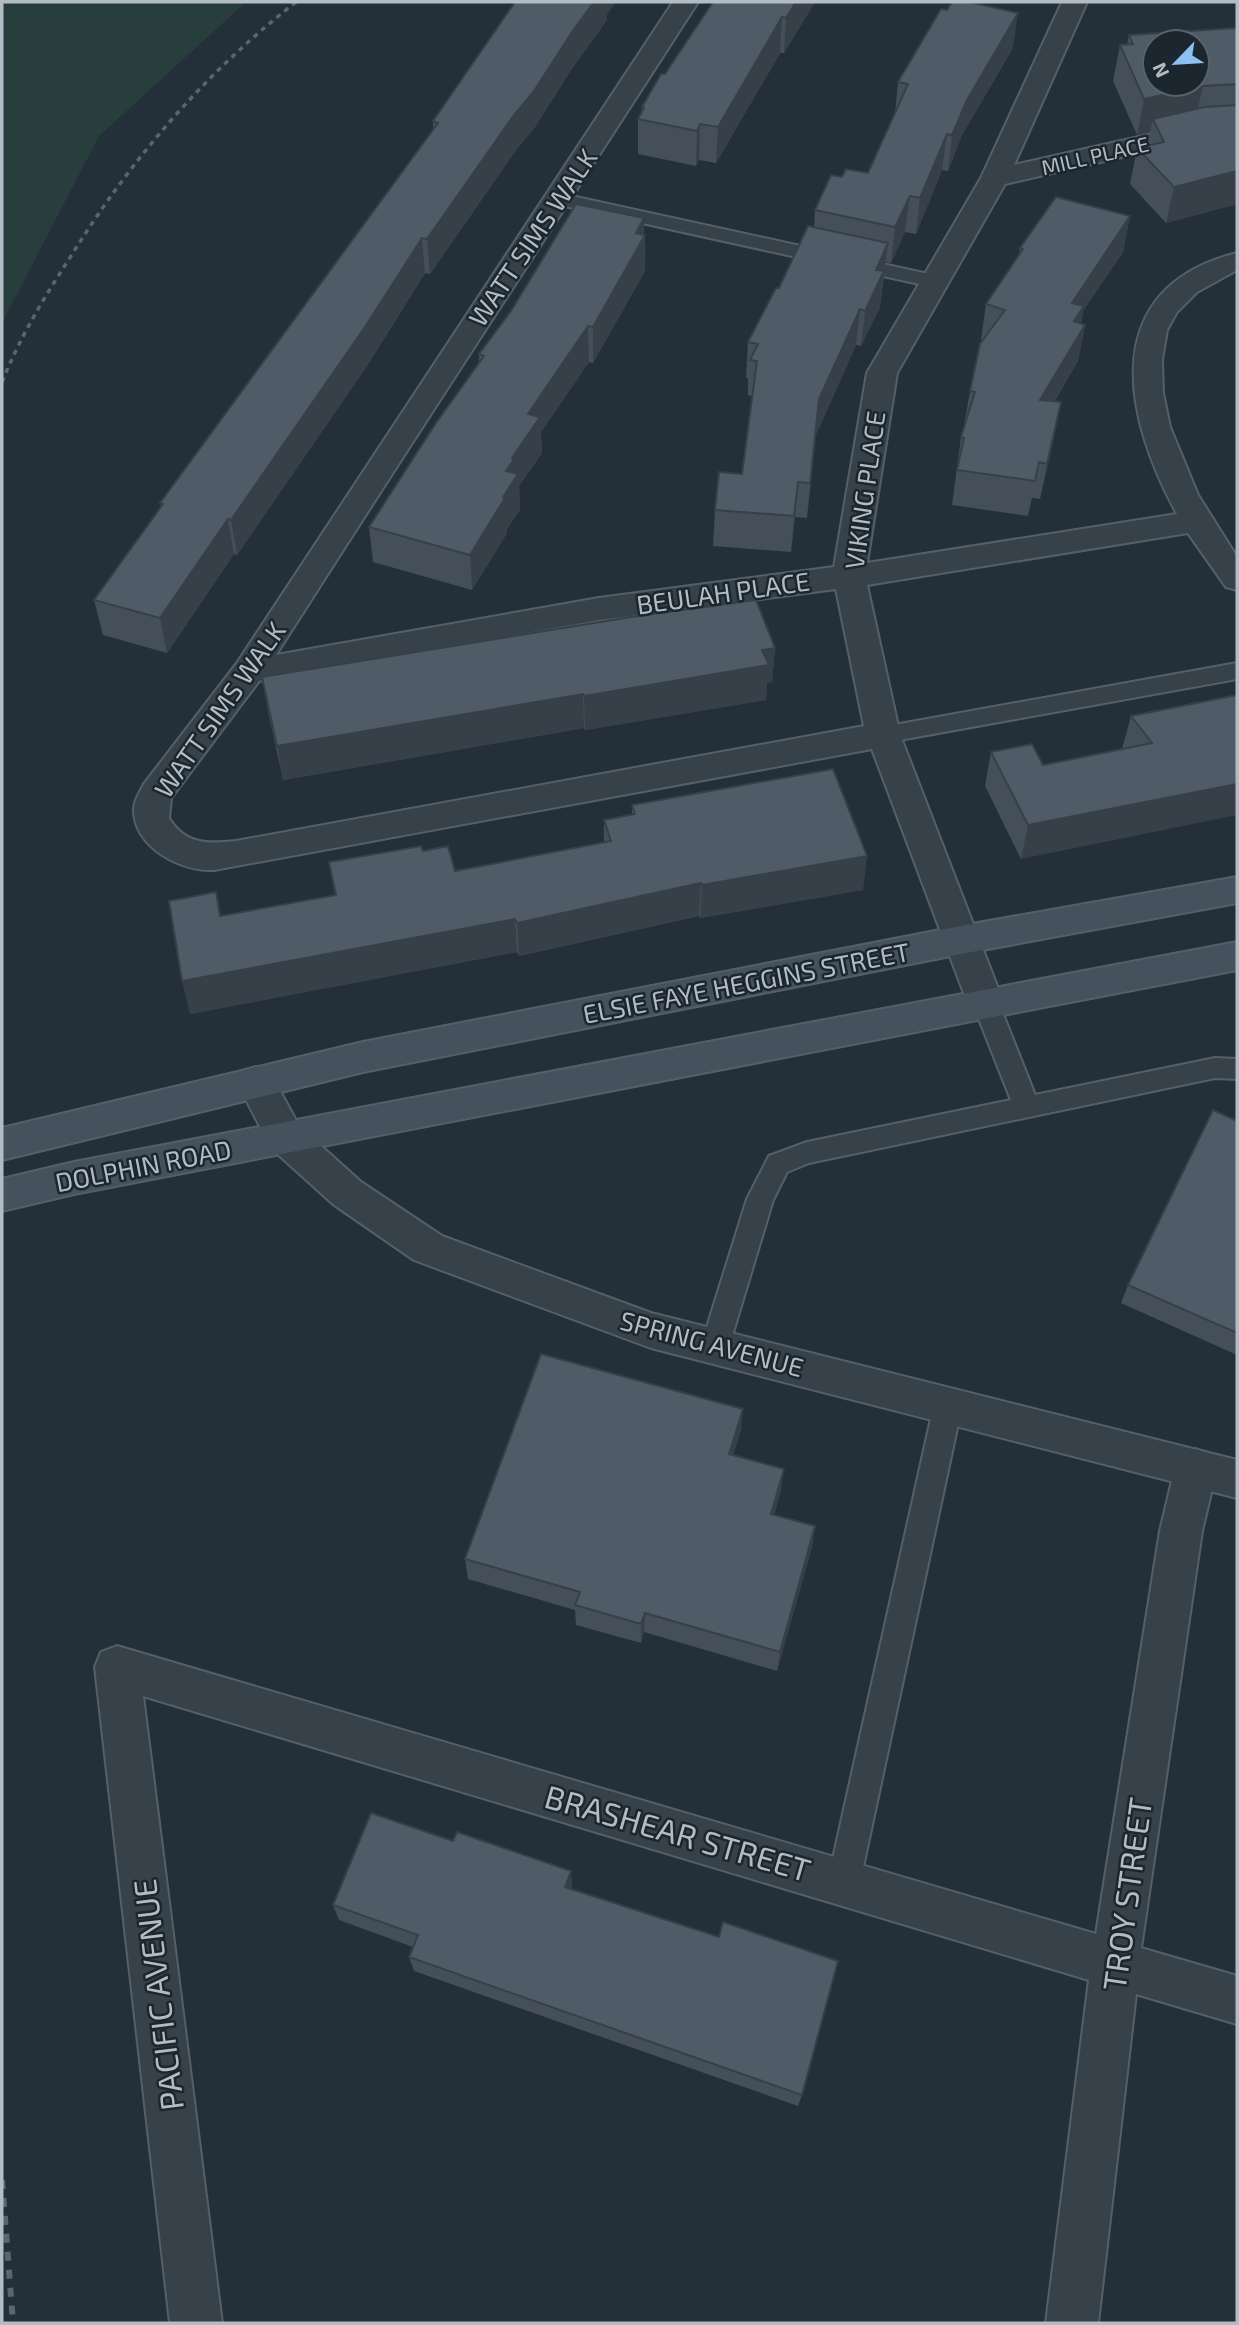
<svg xmlns="http://www.w3.org/2000/svg" width="1239" height="2325" viewBox="0 0 1239 2325" font-family="'Exo 2',sans-serif">
<rect width="100%" height="100%" fill="#233039"/>
<!-- green -->
<polygon fill="#283e3c" points="2,2 246,2 99,136 2,323"/>
<g fill="none" stroke-linecap="round" stroke-linejoin="round">
<!-- service casing -->
<g stroke="#555f67" stroke-width="4">
<g id="service">
<polygon points="558,193 933,275 943,281 933,287 551,203 549,199 551,195"/>
<polygon points="1237,663 1237,679 883,743 875,741 872,735 875,729 883,727"/>
<polygon points="986,994 995,997 999,1004 1035,1095 1215,1058 1237,1059 1237,1079 1215,1078 809,1163 787,1172 773,1200 729,1346 725,1355 715,1358 705,1355 701,1346 747,1199 769,1156 807,1142 1011,1100 973,1004 977,997"/>
<polygon points="948,1392 958,1396 962,1405 860,1881 855,1892 844,1897 833,1892 828,1881 934,1405 938,1396"/>
</g>
</g>
<!-- minor casing -->
<g stroke="#555f67" stroke-width="4">
<g id="minor">
<path d="M 673,2 L 698,2 C 558,220 415,436 276,655 L 599,598 L 834,567 L 867,373 L 981,178 L 1062,2 L 1087,2 L 1014,165 L 1196,124 L 1237,122 L 1237,138 L 1196,140 L 1005,184 L 897,373 L 867,563 L 1177,514 C 1123,416 1097,288 1237,253 L 1237,270 L 1197,292 L 1177,312 L 1167,330 L 1162,360 L 1163,393 L 1170,427 L 1198,495 L 1237,557 L 1237,590 L 1226,587 L 1188,533 L 867,585 L 900,735 L 1004,1004 L 999,1014 L 986,1018 L 973,1014 L 968,1004 L 872,749 L 214,870 C 182,872 133,847 134,809 C 134,800 140,792 144,784 L 237,663 ZM 836,589 L 864,726 L 236,841 C 209,844 185,845 169,818 L 171,798 L 259,681 L 599,620 Z"/>
<polygon points="1196,1449 1211,1455 1217,1468 1202,1531 1141,1948 1237,1976 1237,2024 1136,1994 1098,2323 1046,2323 1089,1980 143,1696 222,2323 170,2323 95,1667 101,1652 117,1646 1096,1934 1160,1531 1175,1468 1181,1455"/>
</g>
</g>
<!-- tertiary casing -->
<g stroke="#555f67" stroke-width="4">
<polygon id="tertiary" points="256,1067 269,1071 299,1126 361,1182 442,1236 651,1313 1237,1460 1237,1498 651,1348 414,1260 333,1204 271,1148 237,1082 243,1071"/>
</g>
<!-- secondary casing -->
<g stroke="#555f67" stroke-width="4">
<g id="secondary">
<polygon points="1237,877 1237,903 961,954 363,1072 2,1160 2,1128 363,1042 961,926"/>
<polygon points="1237,942 1237,970 74,1194 2,1211 2,1179 74,1162"/>
</g>
</g>
<!-- service -->
<use href="#service" fill="#374149" fill-rule="evenodd"/>
<!-- minor -->
<use href="#minor" fill="#374149" fill-rule="evenodd"/>
<!-- tertiary -->
<use href="#tertiary" fill="#374149" fill-rule="evenodd"/>
<!-- secondary -->
<use href="#secondary" fill="#45515c" fill-rule="evenodd"/>
<!-- rail-far1 -->
<path stroke="#596670" stroke-width="3.5" stroke-dasharray="5 5" stroke-linecap="butt" d="M 2,382 C 20,337 45,296 71,256 C 132,158 205,73 296,2"/>
<!-- rail -->
<polyline stroke="#596670" stroke-width="6" stroke-dasharray="9 9" stroke-linecap="butt" points="2,2180 13,2323"/>
</g>
<!-- wall -->
<g fill="#444f59">
<polygon points="515,2 616,2 607,14 607,20 573,67 535,127 516,150 430,274 425,273 369,363 237,555 234,554 167,653 103,635 94,600 161,507 160,503 433,129 433,121"/>
<polygon points="713,2 815,2 784,53 780,53 716,163 699,160 696,166 638,154 638,119 641,113 642,107"/>
<polygon points="1237,28 1237,204 1166,223 1130,184 1137,148 1147,146 1150,132 1137,135 1113,81 1120,45 1127,45 1129,35"/>
<polygon points="1013,48 962,135 948,171 942,170 916,234 905,232 891,263 886,262 880,307 861,346 856,345 816,435 807,518 795,517 791,552 713,546 715,510 742,474 752,396 748,395 748,378 746,378 748,342 814,227 815,210 842,177 868,173 895,114 898,82"/>
<polygon points="1130,216 1123,252 1083,311 1081,323 1085,325 1078,361 1054,402 1054,438 1040,499 1032,498 1028,516 952,505 961,437 964,426 970,391 983,341 981,340 986,304 1019,256 1020,248"/>
<polygon points="644,235 645,235 645,271 593,363 589,362 541,432 542,453 519,486 520,510 507,529 507,533 472,590 373,562 369,527 479,362 479,354"/>
<polygon points="775,648 772,682 767,683 766,700 585,730 584,728 283,780 268,711 262,677"/>
<polygon points="1237,695 1021,859 985,786 991,752 1043,765 1122,749 1131,716"/>
<polygon points="632,805 863,890 700,918 699,916 519,956 517,952 190,1014 216,892 221,916 335,895 329,862 423,851 455,871 604,843 604,820 632,815"/>
<polygon points="1237,1121 1237,1355 1121,1303 1128,1285"/>
<polygon points="741,1430 733,1455 781,1490 774,1515 815,1526 812,1547 777,1671 644,1632 641,1643 576,1625 575,1610 468,1579 465,1559"/>
<polygon points="572,1886 571,1889 802,2095 798,2106 414,1971 409,1957 413,1947 339,1920 333,1905"/>
</g>
<!-- shaded-wall -->
<g fill="#374048">
<polygon points="594,2 616,2 607,14 607,20 573,67 535,127 516,150 430,274 427,239 572,32"/>
<polygon points="796,2 815,2 784,53 786,18"/>
<polygon points="1018,13 1013,48 962,135 948,171 952,135 967,100"/>
<polygon points="782,17 780,53 716,163 718,127"/>
<polygon points="1203,86 1195,121 1153,119 1150,132 1137,135 1144,99"/>
<polygon points="700,124 699,160 696,166 697,131"/>
<polygon points="947,134 942,170 916,234 920,198"/>
<polygon points="1237,171 1237,204 1166,223 1174,187"/>
<polygon points="910,196 905,232 891,263 895,227"/>
<polygon points="1130,216 1123,252 1083,311 1078,336 1085,325 1078,361 1033,435 1040,400 1072,303"/>
<polygon points="644,218 645,271 593,363 593,327 636,233"/>
<polygon points="422,238 425,273 369,363 237,555 231,520"/>
<polygon points="888,243 880,307 861,346 865,311 876,270"/>
<polygon points="860,309 856,345 816,435 807,518 819,399"/>
<polygon points="588,326 589,362 541,432 542,453 519,486 520,510 507,529 507,533 472,590 470,555 512,458 528,414"/>
<polygon points="1061,402 1054,438 1040,499 1047,464"/>
<polygon points="798,482 795,517 791,552 794,516"/>
<polygon points="228,519 234,554 167,653 160,618"/>
<polygon points="775,648 772,682 767,683 766,700 585,730 584,696 762,650"/>
<polygon points="583,694 584,728 283,780 277,746"/>
<polygon points="1237,784 1237,815 1021,859 1028,825"/>
<polygon points="867,856 863,890 700,918 702,885"/>
<polygon points="701,883 699,916 519,956 517,923"/>
<polygon points="515,919 517,952 190,1014 182,981"/>
<polygon points="743,1409 741,1430 727,1475 729,1454"/>
<polygon points="784,1469 781,1490 768,1535 771,1514"/>
<polygon points="815,1526 812,1547 777,1671 780,1652"/>
<polygon points="645,1613 644,1632 641,1643 641,1624"/>
<polygon points="571,1871 572,1886 566,1902 565,1887"/>
</g>
<!-- building -->
<g fill="#4f5c67" stroke="#374048" stroke-width="2" fill-rule="evenodd">
<polygon points="515,2 594,2 572,32 534,91 514,115 427,239 422,238 365,327 231,520 228,519 160,618 94,600 163,504 160,503 438,123 433,121"/>
<polygon points="713,2 796,2 786,18 782,17 718,127 700,124 697,131 638,119 644,108 642,107 661,74 665,74"/>
<polygon points="952,2 969,2 1018,13 967,100 952,135 947,134 920,198 910,196 895,227 815,210 831,175 842,177 846,169 868,173 908,84 898,82 941,9 947,10"/>
<path d="M 1237,28 L 1237,84 L 1203,86 L 1144,99 L 1120,45 L 1133,44 L 1129,35 ZM 1155,42 L 1197,42 L 1197,84 L 1155,84 Z"/>
<polygon points="1237,105 1237,171 1174,187 1137,148 1164,142 1153,119 1204,107"/>
<polygon points="1056,197 1130,216 1072,303 1084,306 1074,321 1085,325 1040,400 1061,402 1047,464 1039,462 1035,481 957,470 964,438 961,437 975,392 970,391 980,344 1005,310 986,304 1023,249 1020,248"/>
<polygon points="576,204 644,218 636,233 645,235 593,327 588,326 528,414 540,417 512,458 514,459 506,471 518,474 503,497 505,498 470,555 369,527 436,423 484,356 479,354 511,311"/>
<polygon points="808,226 888,243 876,270 884,271 865,311 860,309 819,399 810,483 798,482 794,516 715,510 719,472 742,474 757,361 750,360 758,344 748,342 776,288 779,288"/>
<polygon points="756,600 775,648 762,650 769,665 584,696 583,694 277,746 262,677 631,617"/>
<polygon points="1237,695 1237,784 1028,825 991,752 1032,744 1043,765 1152,743 1131,716"/>
<polygon points="833,769 867,856 702,885 701,883 517,923 515,919 182,981 169,901 216,892 220,916 336,895 329,862 421,846 423,851 448,846 455,871 611,841 604,820 635,814 632,805"/>
<polygon points="1213,1110 1237,1121 1237,1333 1128,1285"/>
<polygon points="541,1354 743,1409 729,1454 784,1469 771,1514 815,1526 780,1652 645,1613 641,1624 575,1605 580,1592 465,1559"/>
<polygon points="371,1813 453,1841 457,1832 571,1871 565,1887 719,1937 723,1922 838,1961 802,2095 409,1957 418,1935 333,1905"/>
</g>
<g text-anchor="middle" dominant-baseline="central" stroke-width="5" stroke-linejoin="round" paint-order="stroke">
<!-- far-street labels -->
<g font-size="21" fill="#b2bcc5" stroke="#1c262e">
<text transform="translate(1095 155) rotate(-13)">MILL PLACE</text>
</g>
<!-- street labels -->
<g font-size="26" fill="#b2bcc5" stroke="#1c262e">
<text transform="translate(532 237) rotate(-56)">WATT SIMS WALK</text>
<text transform="translate(864 490) rotate(-82)">VIKING PLACE</text>
<text transform="translate(723 592) rotate(-8)">BEULAH PLACE</text>
<text transform="translate(219 709) rotate(-55)">WATT SIMS WALK</text>
<text transform="translate(746 982) rotate(-11)">ELSIE FAYE HEGGINS STREET</text>
<text transform="translate(143 1165) rotate(-11)">DOLPHIN ROAD</text>
<text transform="translate(712 1343) rotate(15)">SPRING AVENUE</text>
</g>
<!-- near-street labels -->
<g font-size="32" fill="#b2bcc5" stroke="#1c262e">
<text transform="translate(678 1832) rotate(16)">BRASHEAR STREET</text>
<text transform="translate(1126 1894) rotate(-82)">TROY STREET</text>
<text transform="translate(157 1995) rotate(-97)">PACIFIC AVENUE</text>
</g>
</g>
<!-- border -->
<rect width="1239" height="2325" fill="none" stroke="#b2bcc5" stroke-width="7"/>
<!-- north arrow -->
<g transform="translate(1176 63) rotate(245)"><circle r="33" fill="#1c262e" stroke="#58626a" stroke-width="2"/>
<path d="M0-5L12 26L0 18L-12 26Z" fill="#8cc0f0"/>
<text y="-10" font-size="19" font-weight="bold" text-anchor="middle" fill="#b2bcc5">N</text>
</g>
</svg>
